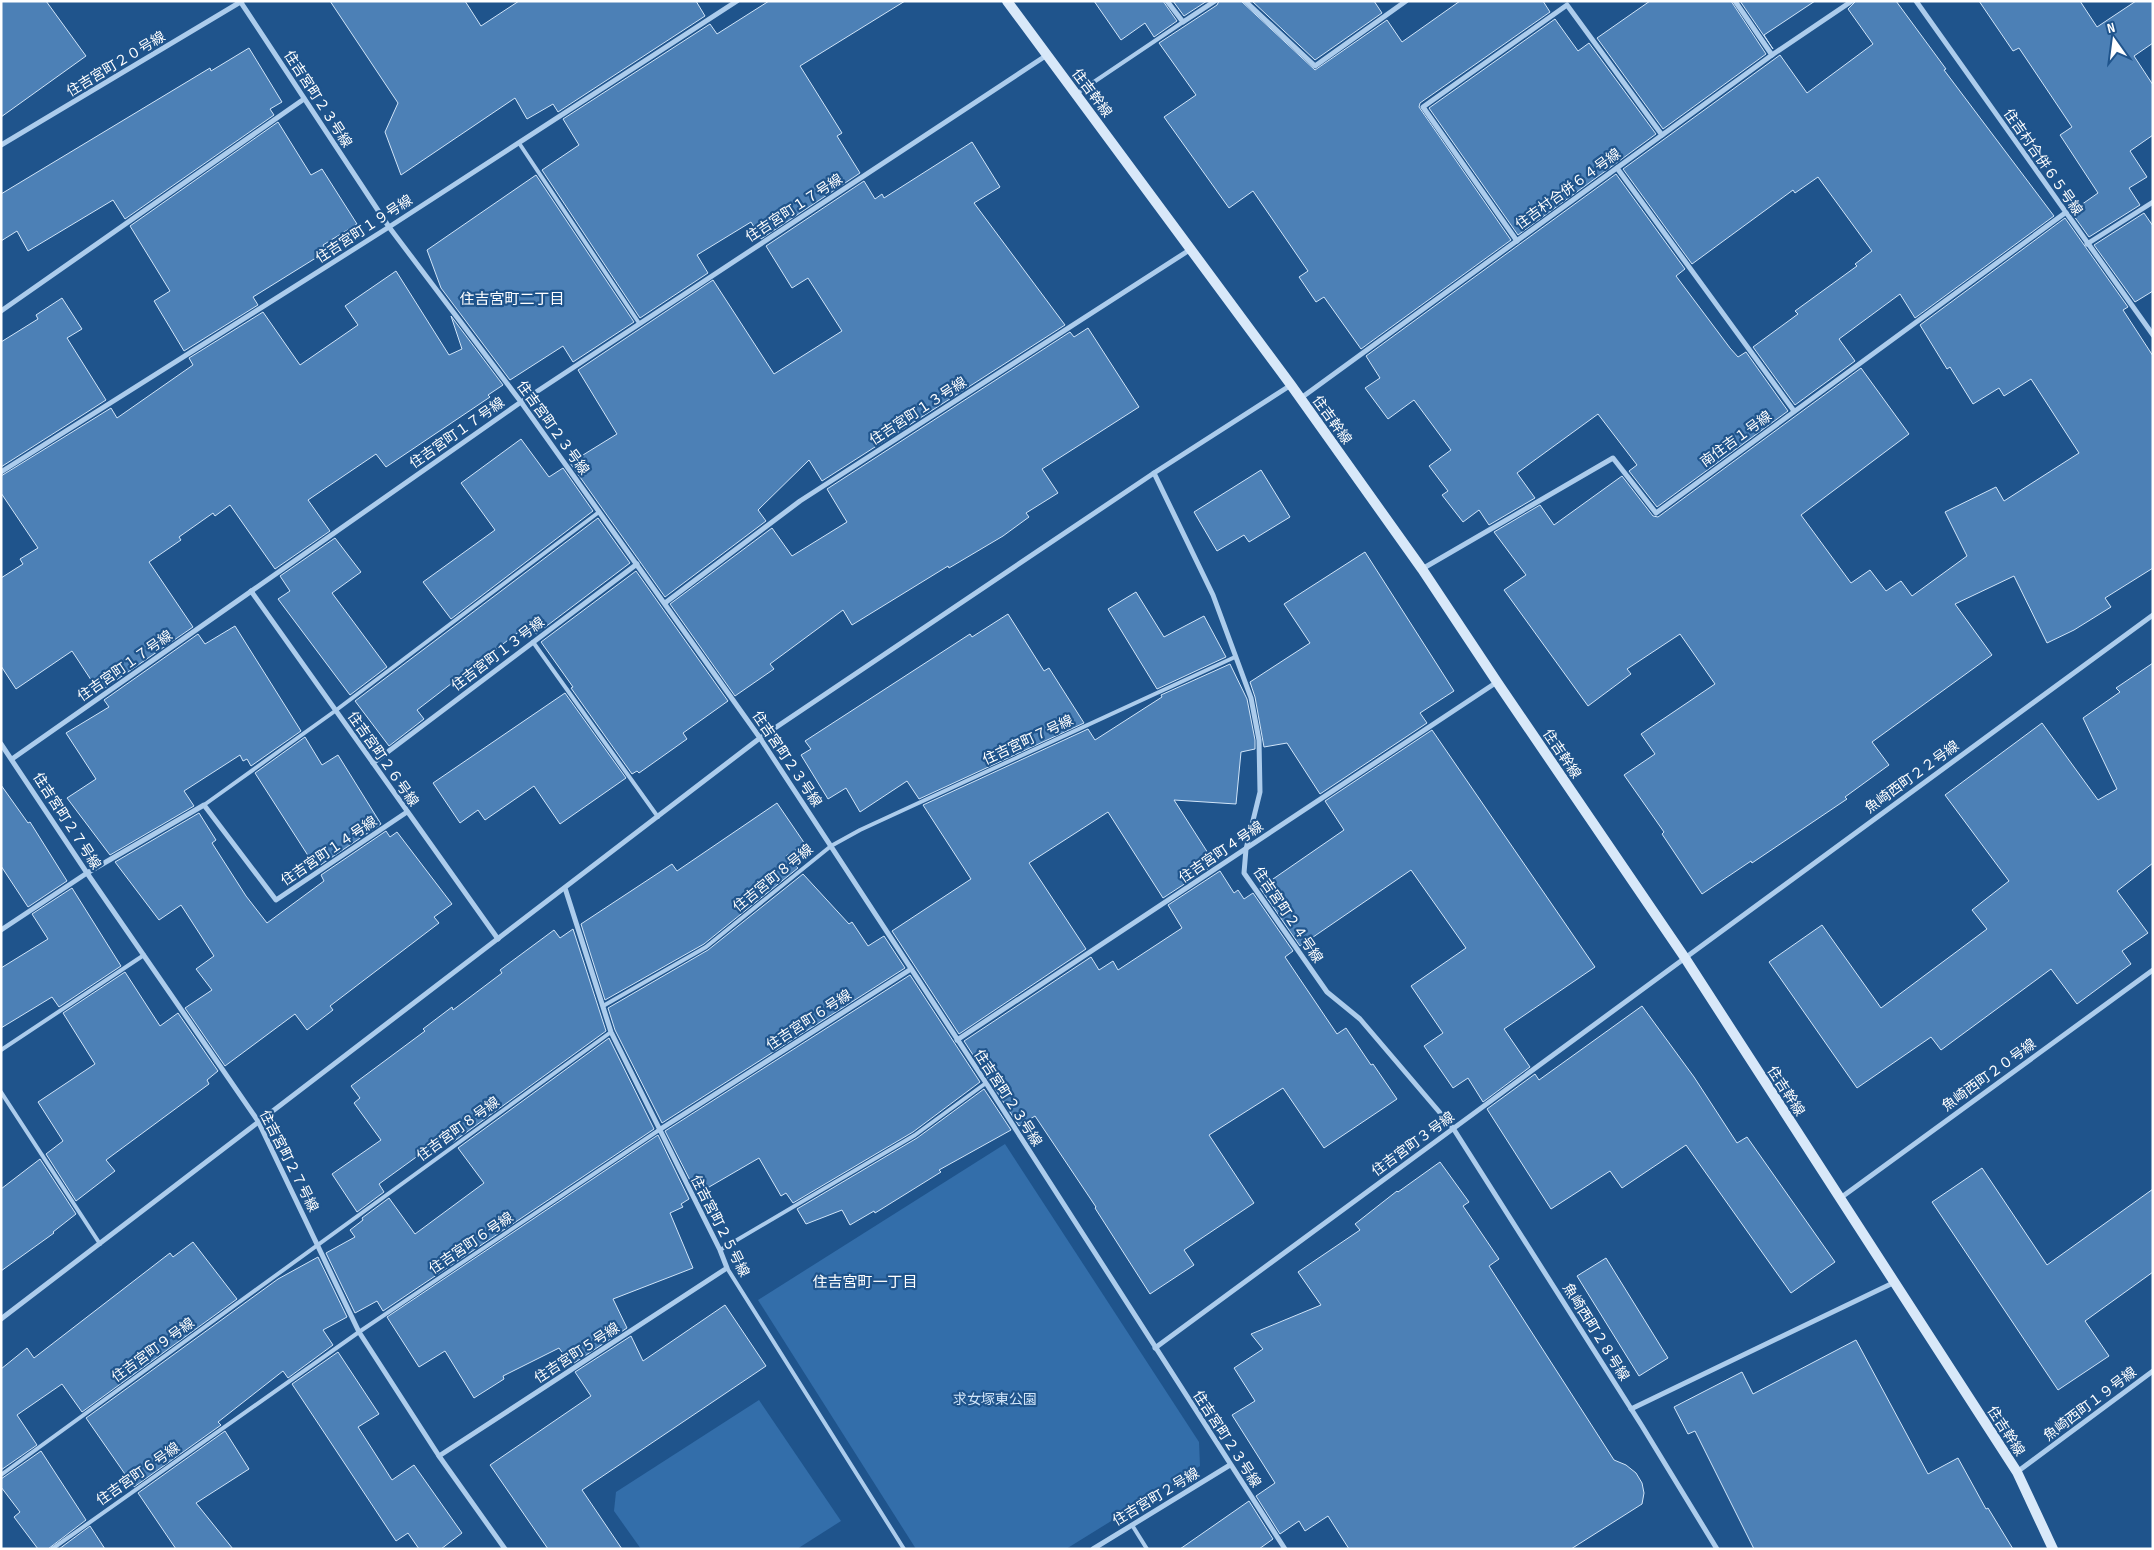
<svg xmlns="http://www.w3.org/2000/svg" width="2154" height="1550" viewBox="0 0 2154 1550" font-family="'Sofia Sans Condensed','Noto Sans JP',sans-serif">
<rect width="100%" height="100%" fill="#1f548c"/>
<!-- green -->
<g fill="#336eaa">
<polygon points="1005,1144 1199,1442 1200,1466 1066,1549 916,1549 758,1300"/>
<polygon points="759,1400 841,1521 797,1549 641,1549 614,1511 616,1492"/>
</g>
<!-- building -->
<g fill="#4c80b6" stroke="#d1e5f9">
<polygon points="1,1 46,1 86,56 1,117"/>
<polygon points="330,1 465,1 481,26 519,1 696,1 705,16 558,112 553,104 527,119 515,98 401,175 385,132 398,103"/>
<polygon points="769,1 905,1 800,66 842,133 837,136 860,173 761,239 751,222 697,255 708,273 640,318 542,170 579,145 563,119 710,24 717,34"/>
<polygon points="1094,1 1163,1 1177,21 1154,37 1145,23 1121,40"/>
<polygon points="1173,1 1207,1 1184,16"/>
<polygon points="1219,1 1241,1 1315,70 1387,20 1402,42 1460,1 1543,1 1550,12 1420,103 1419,107 1511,240 1361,349 1324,297 1316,302 1299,277 1308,271 1253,191 1229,208 1164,117 1196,95 1159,43 1217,5"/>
<polygon points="1252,1 1374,1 1382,13 1315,60"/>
<polygon points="1650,1 1731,1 1766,54 1663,129 1597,38"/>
<polygon points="1740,1 1815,1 1764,35 1773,49"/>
<polygon points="1856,1 1896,1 1946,69 1944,70 2054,216 1915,318 1900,294 1839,339 1855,361 1795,405 1753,347 1798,314 1795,311 1857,266 1855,264 1872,251 1818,177 1795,193 1793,190 1692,264 1623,169 1780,55 1807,93 1873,44 1848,9"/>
<polygon points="1979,1 2080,1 2097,27 2136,1 2153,1 2153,43 2134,56 2153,85 2153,135 2130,151 2147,177 2129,188 2140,205 2089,237 2071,212 2098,193 2060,135 2072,127 2019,48 2013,51"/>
<polygon points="1555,19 1578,51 1589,43 1656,134 1518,235 1429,108"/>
<polygon points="249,48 282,102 270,109 274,115 125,219 113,200 28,251 17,231 1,241 1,194 210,68 211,71"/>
<polygon points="278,122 311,175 322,169 357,224 323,245 327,251 253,297 258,305 184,351 154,301 170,291 130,226"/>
<polygon points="972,142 1000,187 974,203 1065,325 822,481 809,460 758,510 766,521 665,597 570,463 617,434 578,370 713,280 774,374 842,331 808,278 792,288 766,246 864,181 875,199 882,194 884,198"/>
<polygon points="1616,174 1685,269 1676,276 1730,348 1738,357 1746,352 1788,411 1657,507 1629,471 1637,465 1598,414 1517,473 1535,498 1489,525 1479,510 1463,522 1442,495 1448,491 1429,466 1451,450 1414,400 1388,419 1365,388 1380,378 1366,356"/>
<polygon points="536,175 634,322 573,362 563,346 510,380 441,288 427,250"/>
<polygon points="2144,213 2153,226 2153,291 2135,302 2094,245"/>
<polygon points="2065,218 2128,307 2123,310 2153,356 2153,568 2105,598 2111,607 2074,630 2047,643 2014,576 1955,604 1992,655 1872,742 1889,765 1845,797 1847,799 1752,863 1751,861 1702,894 1662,834 1664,832 1624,775 1655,754 1641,734 1715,684 1680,634 1627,669 1631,674 1588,706 1504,590 1526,575 1494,532 1540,505 1554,525 1622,476 1653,516 1658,517 1861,368 1909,434 1801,515 1851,583 1870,570 1886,591 1901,581 1912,596 1967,556 1945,512 1996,487 2004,501 2079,453 2031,379 2004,396 1999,388 1973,404 1950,367 1947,369 1920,325"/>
<polygon points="396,271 449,355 462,349 451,316 503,385 488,395 490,397 386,467 376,454 308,500 330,531 275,569 230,505 215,516 213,513 179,537 181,540 149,562 193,627 99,692 72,651 16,689 1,666 1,578 23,564 20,559 38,548 1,493 1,476 111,408 117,418 193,365 189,358 263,312 300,365 358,325 345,306"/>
<polygon points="62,298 82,329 67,338 106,400 1,467 1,342 38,319 36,315"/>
<polygon points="1088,328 1139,407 1042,469 1058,493 1026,513 1029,517 1003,536 949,568 948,566 852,625 843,610 770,664 774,669 735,696 670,604 772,528 792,556 847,522 827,489 1070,332 1074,337"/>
<polygon points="521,439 549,477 563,468 593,511 451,619 423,582 495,530 461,483"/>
<polygon points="1261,470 1290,517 1249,542 1244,535 1217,551 1194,512"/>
<polygon points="598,518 630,563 536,634 529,624 417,710 424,719 389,746 355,701"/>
<polygon points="335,538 361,572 332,593 387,667 350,695 278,599 290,591 280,576"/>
<polygon points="1365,552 1454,691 1420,713 1427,723 1320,794 1287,743 1264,747 1255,697 1250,682 1310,643 1284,604"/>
<polygon points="636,571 728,701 683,733 687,739 639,773 637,771 632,774 571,688 573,687 541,642"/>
<polygon points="1136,592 1164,637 1204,616 1226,657 1157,689 1108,609"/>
<polygon points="1008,614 1044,671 1049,668 1084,723 919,799 907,781 860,812 846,788 828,799 801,755 811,749 805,741 970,634 972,637"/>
<polygon points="235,626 301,731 251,766 247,759 243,761 240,755 184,791 194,806 110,855 67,798 96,779 66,733 109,707 104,700 198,634 205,644"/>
<polygon points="2153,663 2153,863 2117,891 2148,933 2122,951 2131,964 2077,1004 2051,969 1941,1050 1931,1037 1857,1088 1769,962 1822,925 1881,1008 1987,929 1972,910 2009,881 1945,795 2042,723 2098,800 2117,789 2083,718 2120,692 2116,688"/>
<polygon points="1230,664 1247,699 1255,740 1255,749 1241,752 1236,804 1174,800 1215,864 1163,898 1108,812 1029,863 1086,949 959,1034 892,931 971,879 923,805 1088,729 1095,740 1162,697 1161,695"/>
<polygon points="565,693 626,778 560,824 534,786 485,820 478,810 460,823 433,783"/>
<polygon points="1432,730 1595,967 1504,1029 1530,1067 1483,1102 1468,1078 1453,1088 1424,1046 1443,1033 1411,986 1466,948 1411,870 1300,946 1260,888 1344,830 1325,801"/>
<polygon points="305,737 322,765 338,755 381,824 316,868 255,773"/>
<polygon points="1,785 28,823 30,822 67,881 28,907 1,866"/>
<polygon points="777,803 805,844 786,856 798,868 704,944 605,1000 581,924 672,864 677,871"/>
<polygon points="199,813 216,840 212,843 246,896 267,923 324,881 321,875 386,831 390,837 397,832 452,904 434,917 439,923 330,1006 333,1010 307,1030 295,1014 225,1066 185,1008 212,990 196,969 214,956 181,905 159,920 115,862"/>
<polygon points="1220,871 1234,893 1238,890 1244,899 1253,893 1293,951 1285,957 1337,1034 1346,1028 1371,1065 1373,1064 1397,1099 1324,1148 1283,1088 1209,1135 1254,1203 1184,1250 1194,1265 1150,1294 1095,1208 1096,1207 1035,1116 1019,1126 964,1041 1091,957 1099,970 1113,961 1118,970 1182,928 1168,905"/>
<polygon points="803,874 849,924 852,922 868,946 884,936 905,968 662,1123 615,1030 608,1008 708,950"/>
<polygon points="72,888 121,966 59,1007 52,997 1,1028 1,968 48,939 32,914"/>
<polygon points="573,929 606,1031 453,1142 448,1134 379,1184 384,1192 357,1212 332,1174 381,1140 354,1103 360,1098 351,1086 425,1031 423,1029 452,1007 453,1010 502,973 500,970 554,930 560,938"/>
<polygon points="125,972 160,1026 178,1013 218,1071 207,1080 209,1084 106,1160 115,1171 76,1201 46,1154 63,1141 38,1102 95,1064 63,1013"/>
<polygon points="910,975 980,1082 913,1132 793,1203 786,1193 781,1196 759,1158 697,1194 665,1131"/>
<polygon points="1642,1006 1694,1077 1737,1143 1747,1137 1835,1262 1791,1293 1686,1145 1622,1188 1610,1171 1551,1209 1487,1109 1535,1074 1539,1080"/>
<polygon points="609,1038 654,1129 383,1311 377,1301 355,1313 326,1253 355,1237 350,1230 363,1220 362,1218 389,1198 415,1234 484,1183 458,1148"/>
<polygon points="984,1089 1011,1130 939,1170 941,1172 875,1213 874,1211 850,1225 842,1210 806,1224 797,1209 917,1138"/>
<polygon points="658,1135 689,1199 681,1204 683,1207 670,1213 693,1268 613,1299 627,1328 571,1365 559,1348 503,1376 504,1379 474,1398 445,1351 419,1367 387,1317"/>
<polygon points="40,1159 76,1214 53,1232 54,1233 1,1271 1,1189"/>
<polygon points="1440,1162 1469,1202 1463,1206 1499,1259 1489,1266 1614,1460 1626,1465 1636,1473 1642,1483 1644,1493 1642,1504 1571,1549 1349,1549 1328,1516 1305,1531 1299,1521 1280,1534 1256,1496 1275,1483 1232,1415 1255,1401 1234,1368 1263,1349 1251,1334 1321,1305 1298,1272 1360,1230 1355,1224 1397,1191 1398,1192"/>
<polygon points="1982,1168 2047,1265 2153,1189 2153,1272 2085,1321 2109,1356 2058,1390 1932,1202"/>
<polygon points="193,1242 237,1299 82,1412 62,1384 17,1415 37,1445 1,1470 1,1369 27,1348 34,1358 170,1253 173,1257"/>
<polygon points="318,1257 347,1317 323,1330 333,1345 288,1378 283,1371 218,1422 221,1425 134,1487 86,1418 278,1279"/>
<polygon points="1606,1258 1668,1358 1639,1376 1577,1276"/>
<polygon points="725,1305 766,1366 582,1490 622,1549 548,1549 490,1465 591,1396 575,1372 631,1336 643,1361"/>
<polygon points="1856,1340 1928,1474 1958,1458 1986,1509 1988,1508 2013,1549 1754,1549 1695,1431 1688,1434 1674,1407 1742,1372 1753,1394"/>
<polygon points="338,1352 379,1414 358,1427 392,1480 414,1465 462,1533 441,1549 419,1549 408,1533 396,1541 292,1384"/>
<polygon points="225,1431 249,1469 196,1503 233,1549 176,1549 138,1493"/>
<polygon points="41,1451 86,1520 48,1549 38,1549 14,1517 20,1512 1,1487 1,1479"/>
<polygon points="1249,1501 1273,1539 1259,1549 1180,1549"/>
<polygon points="90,1526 105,1549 59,1549"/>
</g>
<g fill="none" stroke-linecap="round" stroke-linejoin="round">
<!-- lane -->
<g stroke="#acccec" stroke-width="4">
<polyline points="1076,94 1183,22"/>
<polyline points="519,143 639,323"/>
<polyline points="533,642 658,817"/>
<polyline points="204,805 335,711 599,512"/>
<polyline points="603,1006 706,947 831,846 860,830 1235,657"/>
<polyline points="1,1050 144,955"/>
<polyline points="1,1092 100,1244"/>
<polyline points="720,1250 915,1135 986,1083"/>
<polyline points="727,1268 904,1549"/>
<polyline points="1,1475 611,1032"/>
<polyline points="1132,1525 1147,1549"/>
<polyline points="52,1549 359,1332 659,1130"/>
</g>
<!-- street -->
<g stroke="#acccec" stroke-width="5">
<polyline points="240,1 389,227 521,402 760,738 986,1083 1285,1549"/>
<polyline points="1167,1 1183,22 1215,1"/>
<polyline points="1245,1 1315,66 1406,1"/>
<polyline points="1735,1 1772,55"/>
<polyline points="1916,1 2153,335"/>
<polyline points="1,145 242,1"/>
<polyline points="1617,168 1794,411"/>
<polyline points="1517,241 1423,107 1567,5 1662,135"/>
<polyline points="2087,244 2153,202"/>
<polyline points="1,311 304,99"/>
<polyline points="1301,398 1772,55 1852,1"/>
<polyline points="1,472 389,227 737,1"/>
<polyline points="1154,473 1213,595 1251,698 1259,740 1260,792 1246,849 1244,873 1327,992 1360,1019 1453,1128 1642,1426 1717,1549"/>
<polyline points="1422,569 1613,458 1656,513 2065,213"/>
<polyline points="251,591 498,939"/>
<polyline points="665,603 800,501 1191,249"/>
<polyline points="1,744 87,873 258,1121 359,1332 439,1456 505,1549"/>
<polyline points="12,759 521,402 1047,55"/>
<polyline points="373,763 637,564"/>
<polyline points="1,930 87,873 204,805 276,900 407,812"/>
<polyline points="957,1040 1497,682"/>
<polyline points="659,1130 911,969"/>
<polyline points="1839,1199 2153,970"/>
<polyline points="1,1319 760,738 1154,473 1291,385"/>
<polyline points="1155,1348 1685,958 2153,615"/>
<polyline points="1631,1409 1893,1283"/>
<polyline points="439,1456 727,1268 720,1250 611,1032 565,888"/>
<polyline points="2017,1472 2153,1371"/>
<polyline points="1093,1549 1230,1465"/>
</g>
<!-- secondary -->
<polyline stroke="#d8e8f9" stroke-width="10" points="1007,1 1291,385 1422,569 1497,682 1685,958 2017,1472 2053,1549"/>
</g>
<g text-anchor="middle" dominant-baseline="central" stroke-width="4.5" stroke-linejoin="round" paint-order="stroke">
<!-- street labels -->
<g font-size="14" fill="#fff" stroke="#1f548c">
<text transform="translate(116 64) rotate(-31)">住吉宮町２０号線</text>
<text transform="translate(1092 93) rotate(53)">住吉幹線</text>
<text transform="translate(318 99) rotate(57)">住吉宮町２３号線</text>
<text transform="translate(2043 162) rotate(55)">住吉村合併６５号線</text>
<text transform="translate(1568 189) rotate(-36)">住吉村合併６４号線</text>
<text transform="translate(794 208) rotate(-33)">住吉宮町１７号線</text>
<text transform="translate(364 229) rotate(-33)">住吉宮町１９号線</text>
<text transform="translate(918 411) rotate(-33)">住吉宮町１３号線</text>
<text transform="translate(1332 420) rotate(54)">住吉幹線</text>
<text transform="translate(553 428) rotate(54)">住吉宮町２３号線</text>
<text transform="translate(457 433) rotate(-35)">住吉宮町１７号線</text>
<text transform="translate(1736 439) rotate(-36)">南住吉１号線</text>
<text transform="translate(498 654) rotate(-37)">住吉宮町１３号線</text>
<text transform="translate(125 666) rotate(-35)">住吉宮町１７号線</text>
<text transform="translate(1028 740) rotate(-25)">住吉宮町７号線</text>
<text transform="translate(1562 754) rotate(56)">住吉幹線</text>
<text transform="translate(383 759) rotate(55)">住吉宮町２６号線</text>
<text transform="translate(787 759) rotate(56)">住吉宮町２３号線</text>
<text transform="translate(1912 777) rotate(-36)">魚崎西町２２号線</text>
<text transform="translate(67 821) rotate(57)">住吉宮町２７号線</text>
<text transform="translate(329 851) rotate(-34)">住吉宮町１４号線</text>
<text transform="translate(1221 852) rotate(-34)">住吉宮町４号線</text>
<text transform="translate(773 878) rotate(-39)">住吉宮町８号線</text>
<text transform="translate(1288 915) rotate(56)">住吉宮町２４号線</text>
<text transform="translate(809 1020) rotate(-33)">住吉宮町６号線</text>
<text transform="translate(1989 1075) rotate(-36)">魚崎西町２０号線</text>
<text transform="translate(1786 1091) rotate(57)">住吉幹線</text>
<text transform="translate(1008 1098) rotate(57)">住吉宮町２３号線</text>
<text transform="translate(458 1129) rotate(-36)">住吉宮町８号線</text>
<text transform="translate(1413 1144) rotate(-36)">住吉宮町３号線</text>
<text transform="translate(289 1161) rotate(63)">住吉宮町２７号線</text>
<text transform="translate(720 1226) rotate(63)">住吉宮町２５号線</text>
<text transform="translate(471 1243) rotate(-34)">住吉宮町６号線</text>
<text transform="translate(1596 1332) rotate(58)">魚崎西町２８号線</text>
<text transform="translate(153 1350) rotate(-36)">住吉宮町９号線</text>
<text transform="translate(577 1353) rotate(-33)">住吉宮町５号線</text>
<text transform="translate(2090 1404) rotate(-37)">魚崎西町１９号線</text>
<text transform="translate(2006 1431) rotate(57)">住吉幹線</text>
<text transform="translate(1227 1439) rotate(57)">住吉宮町２３号線</text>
<text transform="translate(138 1474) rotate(-35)">住吉宮町６号線</text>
<text transform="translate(1156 1497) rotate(-31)">住吉宮町２号線</text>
</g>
<!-- park labels -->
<g font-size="14" fill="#d1e5f9" stroke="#1f548c">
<text x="995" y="1399">求女塚東公園</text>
</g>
<!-- neighbourhood labels -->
<g font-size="15" fill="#fff" stroke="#1f548c">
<text x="512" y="299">住吉宮町二丁目</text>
<text x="865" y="1282">住吉宮町一丁目</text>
</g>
</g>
<!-- border -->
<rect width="2154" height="1550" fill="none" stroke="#ffffff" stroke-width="5"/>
<!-- north arrow -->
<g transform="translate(2114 40) rotate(346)" stroke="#1f548c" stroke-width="4" paint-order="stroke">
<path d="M0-4L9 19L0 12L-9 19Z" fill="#ffffff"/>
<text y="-8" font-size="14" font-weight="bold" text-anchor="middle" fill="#ffffff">N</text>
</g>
</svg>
